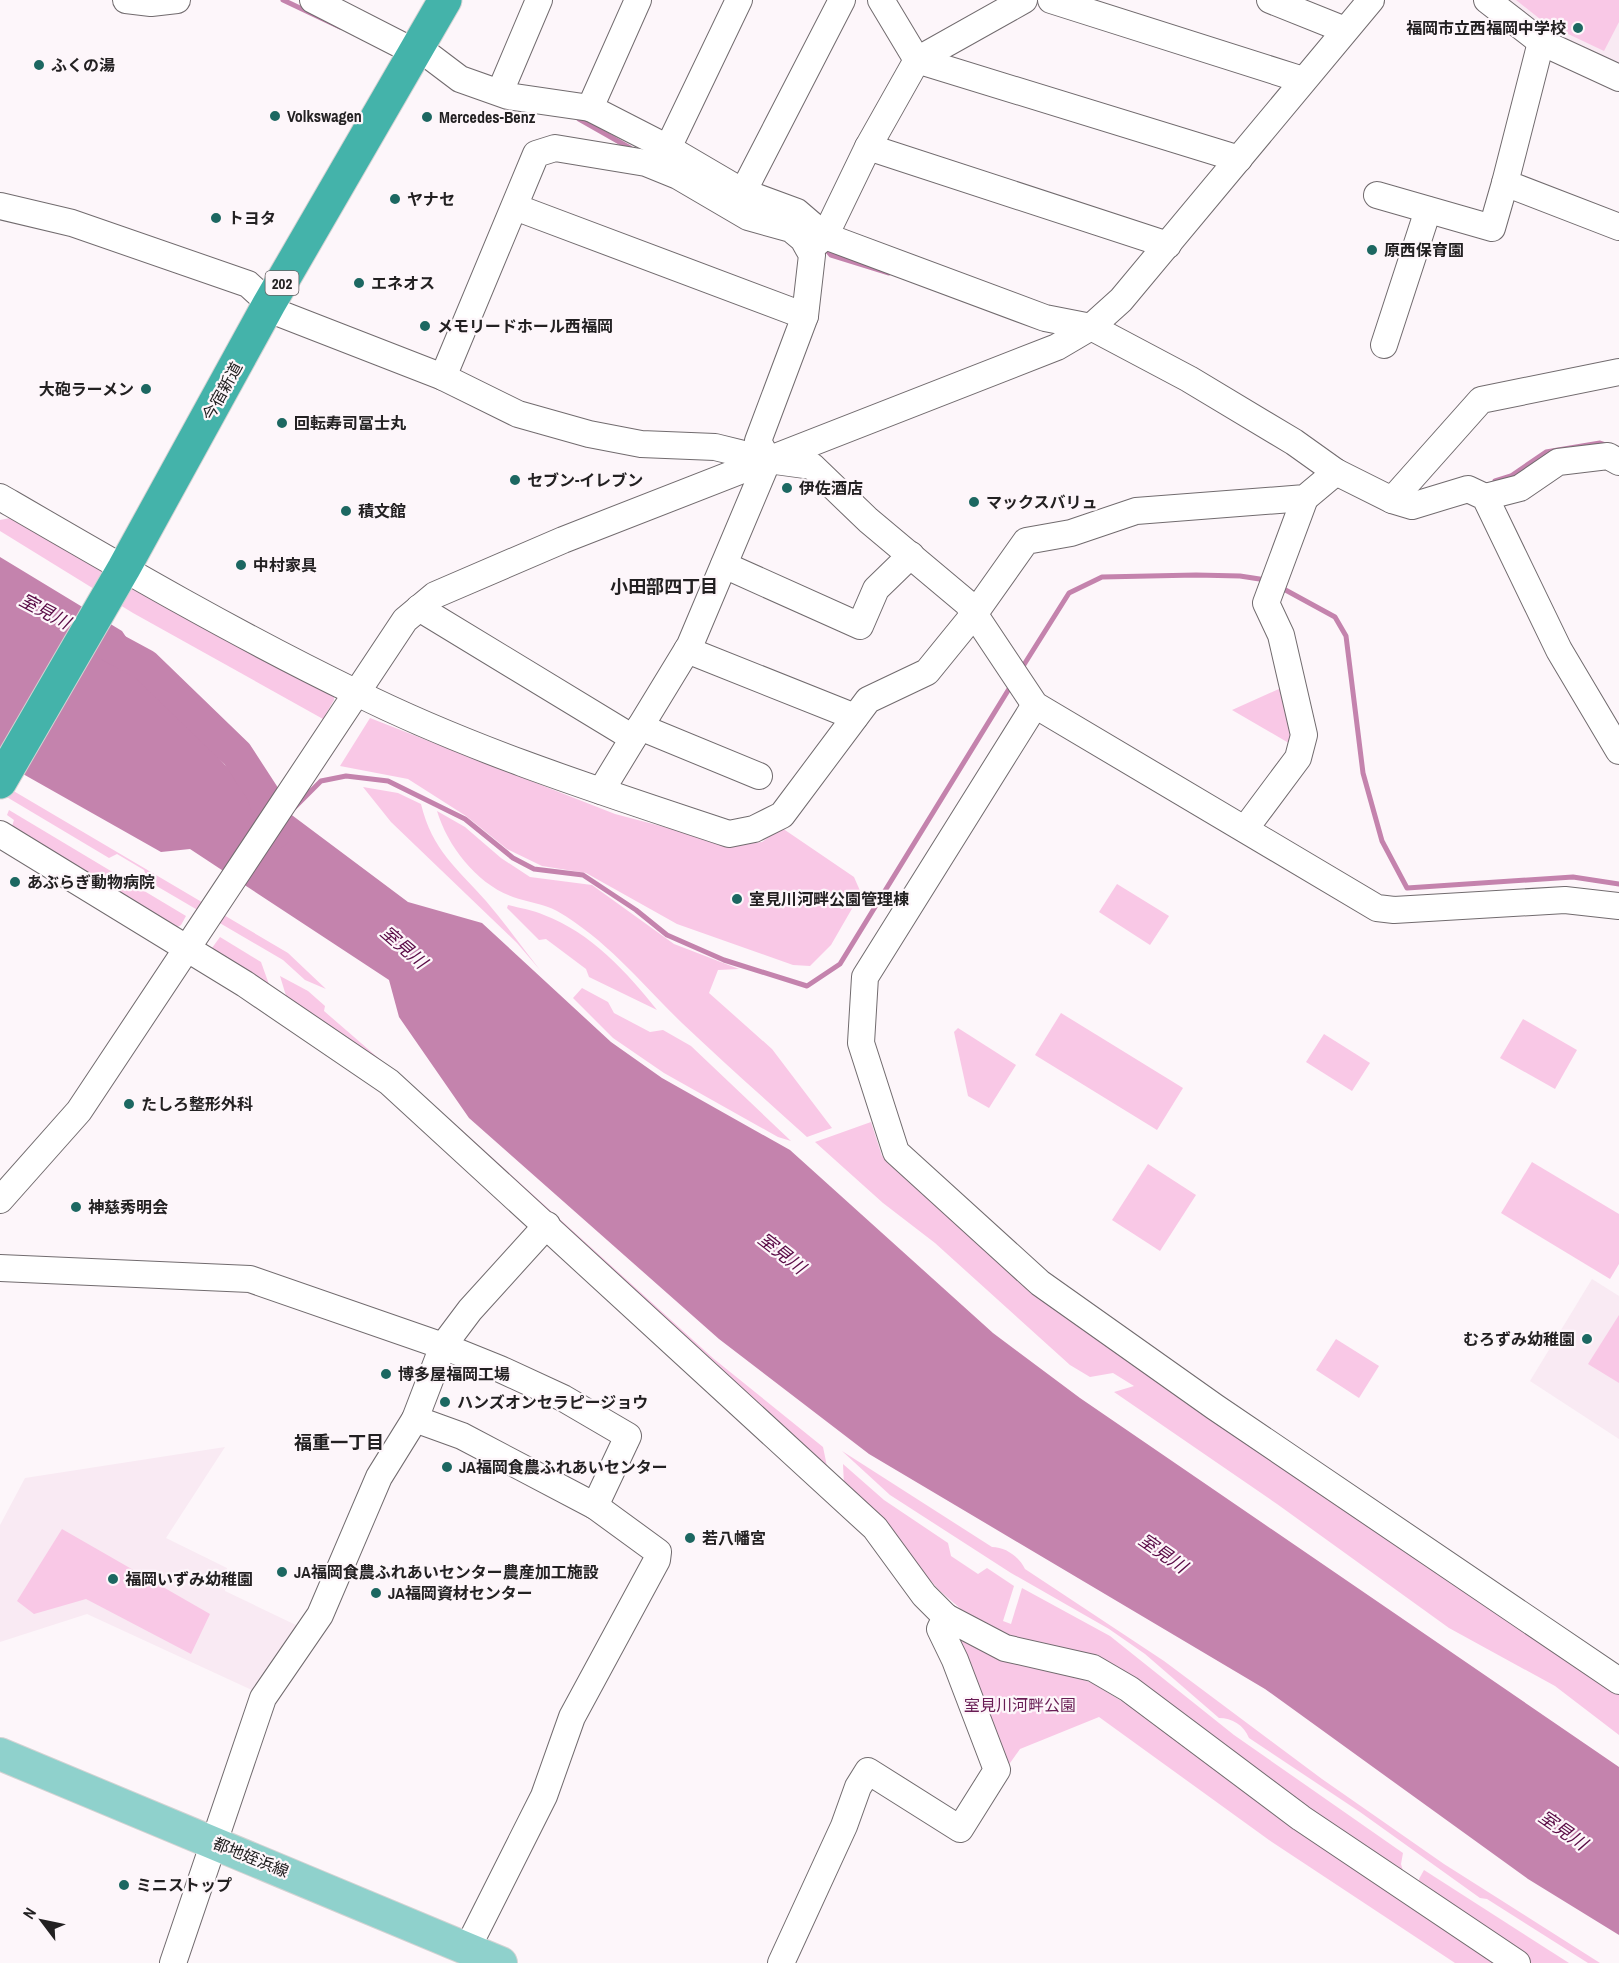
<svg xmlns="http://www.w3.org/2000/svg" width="1619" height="1963" viewBox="0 0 1619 1963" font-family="'Archivo Narrow','Noto Sans JP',sans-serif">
<rect width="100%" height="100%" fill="#fdf6fa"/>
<!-- built -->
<g fill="#f9eaf3">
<polygon points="1504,0 1619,0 1619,72 1547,37"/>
<polygon points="1592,1279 1619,1296 1619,1439 1530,1381"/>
<polygon points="225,1447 166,1538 227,1568 225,1591 298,1626 254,1691 87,1614 0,1642 0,1525 25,1478"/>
</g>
<!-- green -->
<g fill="#f9c8e6">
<polygon points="1516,0 1619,0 1619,22 1604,51 1545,23"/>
<polygon points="15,517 334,692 334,700 323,719 133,613 0,531 0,520"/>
<polygon points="1290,684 1299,749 1232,710"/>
<polygon points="370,718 615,814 733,845 762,842 782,828 854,877 861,893 831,945 810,966 793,965 677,924 586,873 542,866 507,849 466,816 408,779 340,766"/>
<polygon points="0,783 288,953 326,989 305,980 283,960 148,881 144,870 117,854 109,858 0,793"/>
<path d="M 363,787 L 398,793 L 421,804 C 432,850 457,868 486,901 C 505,923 522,947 540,970 L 517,943 L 391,822 Z"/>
<polygon points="9,810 186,916 181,925 173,930 11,829 14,820 7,815"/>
<path d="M 437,811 L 465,827 L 501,858 L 530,877 L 592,885 L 674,944 L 739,969 L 718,970 L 709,993 L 772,1049 L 832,1128 L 807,1137 C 765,1099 723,1062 682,1023 C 641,983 607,940 557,911 C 544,904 527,902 513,897 C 477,884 448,847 437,811 Z"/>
<polygon points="1117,884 1169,916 1150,945 1099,912"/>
<path d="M 508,905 C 520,908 533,910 544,915 C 590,932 628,973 657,1010 L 589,977 L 586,969 L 546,939 L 539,940 L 507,908 Z"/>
<polygon points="220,937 261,962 271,990 219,957 212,948"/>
<polygon points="280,976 308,991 325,1006 324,1011 406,1082 287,999"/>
<polygon points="582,988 608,1002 614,1013 650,1032 663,1030 691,1046 791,1141 778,1137 664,1073 613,1038 573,998"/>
<polygon points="1061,1013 1183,1088 1157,1130 1035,1055"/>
<polygon points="1523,1019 1577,1050 1555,1089 1500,1058"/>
<polygon points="958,1028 1016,1065 989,1108 968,1096 954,1032"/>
<polygon points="1324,1034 1370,1063 1352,1091 1306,1062"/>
<polygon points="439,1119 454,1123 714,1359 823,1447 829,1476"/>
<polygon points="871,1122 882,1156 1052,1305 1214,1422 1462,1586 1619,1695 1619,1735 1555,1686 1449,1628 1277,1504 1114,1392 1134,1386 1113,1373 1090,1377 1070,1365 935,1243 883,1203 815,1142"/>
<polygon points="1532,1162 1619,1214 1619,1264 1610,1279 1501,1213"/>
<polygon points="1148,1164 1196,1195 1160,1251 1112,1220"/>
<polygon points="1619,1315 1619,1383 1588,1364"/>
<polygon points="1336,1339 1379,1366 1359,1398 1316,1370"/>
<path d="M 842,1451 L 992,1547 C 1006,1547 1019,1557 1025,1569 L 1164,1661 L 1322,1779 L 1444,1864 L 1600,1963 L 1588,1963 L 1487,1899 L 1480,1898 L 1360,1812 L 1249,1738 C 1244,1725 1232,1718 1219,1718 L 1145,1654 L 1109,1629 L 1011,1573 L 890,1495 Z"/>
<polygon points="843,1464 884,1500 948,1543 951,1556 978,1574 987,1568 1014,1586 1003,1621 1011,1624 1022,1588 1110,1636 1234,1735 1403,1853 1401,1864 1405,1878 1194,1731 994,1630 962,1610 940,1591 844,1485"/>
<polygon points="62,1529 210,1614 191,1654 86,1599 34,1614 17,1601"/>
<polygon points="950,1632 998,1657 1022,1665 1065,1673 1092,1683 1128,1705 1501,1963 1455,1963 1269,1840 1099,1717 1020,1749 991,1790"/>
<polygon points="1424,1870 1569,1963 1528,1963 1419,1891 1419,1879"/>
</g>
<!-- water -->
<polygon fill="#c483ad" points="0,557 122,631 171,703 225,765 408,902 482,923 611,1042 662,1078 790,1150 993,1333 1080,1398 1619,1767 1619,1935 1528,1879 1265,1689 869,1454 719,1339 469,1118 399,1017 389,980 190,849 161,852 0,761"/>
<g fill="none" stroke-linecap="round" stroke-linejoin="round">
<!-- stream -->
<g stroke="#c483ad" stroke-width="5">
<polyline points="283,0 340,27"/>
<polyline points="579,119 630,148"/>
<polyline points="824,247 831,255 889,273"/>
<polyline points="1495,481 1511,476 1546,452 1600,443 1606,445"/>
<polyline points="1280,587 1335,617 1346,636 1363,773 1382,841 1407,888 1573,877 1619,884"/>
<polyline points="1020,671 1069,593 1102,577 1196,575 1240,576 1266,580"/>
<polyline points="294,808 321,781 346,776 388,781 465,819 513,858 534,869 583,875 636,910 667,935 724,960 807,986 840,964 1012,684"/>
</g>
<!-- river -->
<polyline stroke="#c483ad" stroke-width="32" points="108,645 145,665 237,754 263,794 275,833"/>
<!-- minor casing -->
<g stroke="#716b6e" stroke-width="28">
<g id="minor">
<polyline points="126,0 151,3 177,0"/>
<polyline points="313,0 401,45"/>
<polyline points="638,0 590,108 668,148 743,192 797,212 825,236 1045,318 1091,327 1189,379 1294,442 1336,472 1392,500 1481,400 1619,372"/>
<polyline points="881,0 917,60 1239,159"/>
<polyline points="1051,0 1303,80"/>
<polyline points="1270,0 1345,30"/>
<polyline points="1487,0 1541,42 1619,78"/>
<polyline points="1541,42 1505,183 1619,227"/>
<polyline points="419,48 460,79 508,96 590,108"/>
<polyline points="500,92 539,0"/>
<polyline points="868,147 1168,245"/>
<polyline points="668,148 739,0"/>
<polyline points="743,192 842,0"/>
<polyline points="1377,195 1492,228 1505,183"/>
<polyline points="0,206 72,223 248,284 281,314 443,377 518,414 589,434 641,444 715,447 768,460 812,466 868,520 967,603 1035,705 1377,908 1394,910 1565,900 1619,906"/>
<polyline points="515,207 805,316"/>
<polyline points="812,247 825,236 868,147 917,60 1024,0"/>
<polyline points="1384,345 1428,210"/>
<polyline points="443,377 536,154 555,148 646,163 678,176 748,217 791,229 803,239 812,255 805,316 758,441 768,460"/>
<path d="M 0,497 C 117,565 235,634 357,693 C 476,752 603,792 729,834 L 754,829 L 782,815 L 868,700 L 927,672 L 975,613 L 1026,541 L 1071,533 L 1136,511 L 1305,498 L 1336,472"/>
<polyline points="1485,497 1520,488 1558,462 1608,456 1619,462"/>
<polyline points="1392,500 1412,506 1468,489 1485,497 1559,650 1619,751"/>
<polyline points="724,565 860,626 876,589 911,555"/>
<polyline points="419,608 633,738"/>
<polyline points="687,650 855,717"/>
<polyline points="1035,705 865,977 861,1043 896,1152 1040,1283 1215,1407 1619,1681"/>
<polyline points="640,727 759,776"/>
<polyline points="601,791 690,645 768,460"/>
<polyline points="1245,829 1298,758 1304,735 1281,635 1266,603 1305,498"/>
<polyline points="0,834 245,984 389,1082 875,1528 924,1595 946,1617"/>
<polyline points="0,1200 79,1111 405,620 435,595 563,540 1057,347 1091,327 1121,300 1371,0"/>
<polyline points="0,1268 250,1279 443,1346 500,1369 563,1398 628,1436 595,1506"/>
<polyline points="415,1419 462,1436 595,1506 658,1552 657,1560 572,1717 544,1796 468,1947"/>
<polyline points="173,1963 263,1698 320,1615 379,1477 415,1419 443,1346 470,1310 547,1225"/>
<polyline points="781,1963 844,1826 858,1787 868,1771 960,1829 997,1770 955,1660 940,1629 946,1617 1005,1648 1093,1668 1129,1689 1301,1818 1517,1963"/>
</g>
</g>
<!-- major casing -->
<g stroke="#d3d3d3" stroke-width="34">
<polyline id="major" points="0,1754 501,1963"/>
</g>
<!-- highway casing -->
<g stroke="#d3d3d3" stroke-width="35">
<polyline id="highway" points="0,782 124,568 269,304 445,0"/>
</g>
<!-- minor -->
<use href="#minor" stroke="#fff" stroke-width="26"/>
<!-- major -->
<use href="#major" stroke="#8fd1cc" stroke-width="32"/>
<!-- highway -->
<use href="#highway" stroke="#44b3aa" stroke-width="33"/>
</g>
<!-- markers -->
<g fill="#1c6761" stroke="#fdf6fa" stroke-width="2">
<circle cx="1578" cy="28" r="6"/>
<circle cx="39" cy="65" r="6"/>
<circle cx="275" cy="116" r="6"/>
<circle cx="427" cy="117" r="6"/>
<circle cx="395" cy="199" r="6"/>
<circle cx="216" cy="218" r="6"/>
<circle cx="1372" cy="250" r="6"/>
<circle cx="359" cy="283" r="6"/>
<circle cx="425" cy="326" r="6"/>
<circle cx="146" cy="389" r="6"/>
<circle cx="282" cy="423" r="6"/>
<circle cx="515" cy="480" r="6"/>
<circle cx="787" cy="488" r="6"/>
<circle cx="974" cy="502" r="6"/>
<circle cx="346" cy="511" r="6"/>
<circle cx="241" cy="565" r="6"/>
<circle cx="15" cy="882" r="6"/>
<circle cx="737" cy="899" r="6"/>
<circle cx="129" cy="1104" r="6"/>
<circle cx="76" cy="1207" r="6"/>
<circle cx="1587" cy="1339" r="6"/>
<circle cx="386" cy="1374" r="6"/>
<circle cx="445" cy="1402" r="6"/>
<circle cx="447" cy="1467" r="6"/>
<circle cx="690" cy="1538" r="6"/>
<circle cx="282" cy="1572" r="6"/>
<circle cx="113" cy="1579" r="6"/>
<circle cx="376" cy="1593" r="6"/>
<circle cx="124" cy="1885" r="6"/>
</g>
<g text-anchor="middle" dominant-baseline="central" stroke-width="4.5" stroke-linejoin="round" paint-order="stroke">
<!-- shield labels -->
<rect fill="#fdf6fa" stroke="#646163" stroke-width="1.5" x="265.5" y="271" width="33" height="24" rx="4.5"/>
<g font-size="15" font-weight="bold" fill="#232122">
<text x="282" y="283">202</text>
</g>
<!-- poi labels -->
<g font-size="16" font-weight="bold" fill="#232122" stroke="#fdf6fa" text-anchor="start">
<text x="1566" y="28" text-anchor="end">福岡市立西福岡中学校</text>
<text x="51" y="65">ふくの湯</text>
<text x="287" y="116">Volkswagen</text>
<text x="439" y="117">Mercedes-Benz</text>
<text x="407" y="199">ヤナセ</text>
<text x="228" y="218">トヨタ</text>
<text x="1384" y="250">原西保育園</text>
<text x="371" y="283">エネオス</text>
<text x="437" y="326">メモリードホール西福岡</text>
<text x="134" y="389" text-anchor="end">大砲ラーメン</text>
<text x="294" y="423">回転寿司冨士丸</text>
<text x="527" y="480">セブン-イレブン</text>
<text x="799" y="488">伊佐酒店</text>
<text x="986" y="502">マックスバリュ</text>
<text x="358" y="511">積文館</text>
<text x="253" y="565">中村家具</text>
<text x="27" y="882">あぶらぎ動物病院</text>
<text x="749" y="899">室見川河畔公園管理棟</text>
<text x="141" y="1104">たしろ整形外科</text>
<text x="88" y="1207">神慈秀明会</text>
<text x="1575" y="1339" text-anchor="end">むろずみ幼稚園</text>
<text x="398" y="1374">博多屋福岡工場</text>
<text x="457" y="1402">ハンズオンセラピージョウ</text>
<text x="459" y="1467">JA福岡食農ふれあいセンター</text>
<text x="702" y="1538">若八幡宮</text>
<text x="294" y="1572">JA福岡食農ふれあいセンター農産加工施設</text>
<text x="125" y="1579">福岡いずみ幼稚園</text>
<text x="388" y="1593">JA福岡資材センター</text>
<text x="136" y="1885">ミニストップ</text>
</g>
<!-- street labels -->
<g font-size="16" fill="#232122" stroke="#fdf6fa">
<text transform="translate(222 391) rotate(-61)">今宿新道</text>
<text transform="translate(251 1857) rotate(22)">都地姪浜線</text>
</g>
<!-- park labels -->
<g font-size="16" fill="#681c54" stroke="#fdf6fa">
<text x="1020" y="1705">室見川河畔公園</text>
</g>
<!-- neighbourhood labels -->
<g font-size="18" font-weight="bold" fill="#232122" stroke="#fdf6fa">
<text x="664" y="586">小田部四丁目</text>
<text x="339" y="1442">福重一丁目</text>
</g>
<!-- water labels -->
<g font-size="18" font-style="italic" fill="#590a45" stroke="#fdf6fa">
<text transform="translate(45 611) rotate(28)">室見川</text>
<text transform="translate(404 947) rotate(41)">室見川</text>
<text transform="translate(782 1253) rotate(38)">室見川</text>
<text transform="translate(1163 1553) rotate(35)">室見川</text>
<text transform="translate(1563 1830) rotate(35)">室見川</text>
</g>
</g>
<!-- north arrow -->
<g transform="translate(42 1921) rotate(302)" stroke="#fdf6fa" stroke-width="4.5" paint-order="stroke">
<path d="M0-4.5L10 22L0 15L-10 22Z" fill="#232122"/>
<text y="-9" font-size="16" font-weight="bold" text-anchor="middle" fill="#232122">N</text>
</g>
</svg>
